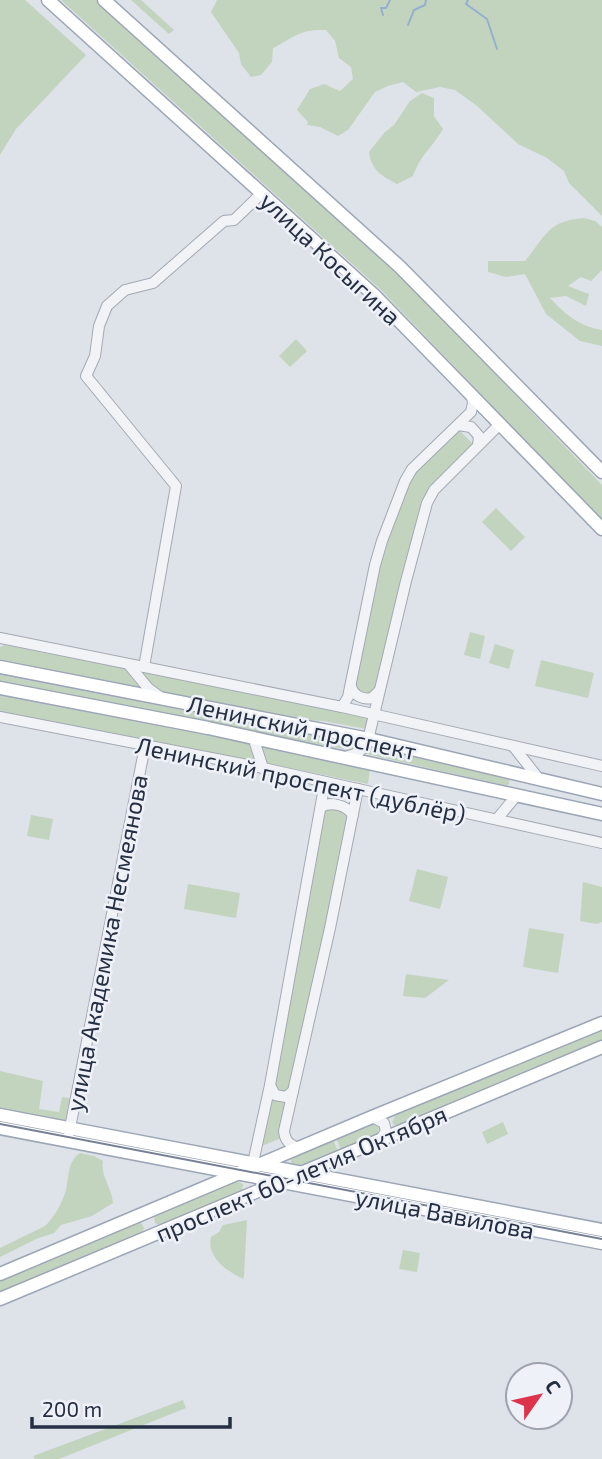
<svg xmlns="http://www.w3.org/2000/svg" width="602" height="1459" viewBox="0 0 602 1459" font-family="'Exo 2',sans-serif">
<rect width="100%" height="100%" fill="#dee2e9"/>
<!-- green -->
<g fill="#c3d4be">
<polygon points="0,0 25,0 86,55 16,129 0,155"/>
<polygon points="61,0 96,0 373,247 602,485 602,520 381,290"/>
<polygon points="131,0 141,0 174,30 169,34"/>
<path d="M 217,0 L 602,0 L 602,216 L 569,183 L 564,171 L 547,158 L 518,144 L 477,106 L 455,90 L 440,87 L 416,92 L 403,82 L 388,86 L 375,92 L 348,130 L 338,136 L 320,127 L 307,125 L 308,122 L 297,110 L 310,89 L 324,84 L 340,91 L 353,79 L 351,67 L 339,58 L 335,41 L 326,30 C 299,29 295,37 273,48 L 272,62 L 261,75 L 251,77 L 241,64 L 239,53 L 211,12 Z"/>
<path d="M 422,93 L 434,98 L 434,116 L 443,129 C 432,148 421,154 413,176 L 397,184 C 382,176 371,170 369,152 L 384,133 L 394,125 L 410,101 Z"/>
<path d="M 584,218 L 595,221 L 602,227 L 602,270 L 591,281 L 581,277 L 568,286 L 589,294 L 586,306 L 566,296 L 550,298 C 566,315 579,326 602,330 L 602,346 L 580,341 L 546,314 L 525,274 L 506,277 L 488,272 L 488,261 L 525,261 C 546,236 547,221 584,218 Z"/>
<polygon points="296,339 307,351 290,367 279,356"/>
<polygon points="458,429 474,445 425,498 419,511 374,693 370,696 353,688 380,568 397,509 414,472"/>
<polygon points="496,508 525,537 511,551 482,522"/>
<polygon points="470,632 485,636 480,659 464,655"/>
<polygon points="495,644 514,650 509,669 489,663"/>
<polygon points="5,645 133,670 143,688 4,661 0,659 0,647"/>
<polygon points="541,660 594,673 588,698 535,686"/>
<polygon points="142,670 366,716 368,718 367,729 323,721 304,720 157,691 148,682"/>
<polygon points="0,675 363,745 355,751 0,683"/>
<polygon points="0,696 249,743 257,761 182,750 0,714"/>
<polygon points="258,745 370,768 368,784 265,763"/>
<polygon points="369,747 510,779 508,786 362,753"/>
<polygon points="325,808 346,810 348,815 291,1090 287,1095 275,1092 272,1085"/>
<polygon points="31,815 53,819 49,840 27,836"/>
<polygon points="417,869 448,877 440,909 409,901"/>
<polygon points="583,882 602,887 602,922 597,924 580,921"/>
<polygon points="188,884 240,893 236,918 184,909"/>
<polygon points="529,928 564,934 558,973 523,967"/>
<polygon points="406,974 449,980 425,998 403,996"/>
<polygon points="602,1028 602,1042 399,1126 394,1125 392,1122 396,1114"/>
<polygon points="0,1071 43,1081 39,1109 59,1112 62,1097 74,1099 69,1123 0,1110"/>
<polygon points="276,1099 287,1101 281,1138 262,1146 270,1101"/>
<polygon points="372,1122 380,1126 377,1135 341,1150 336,1138"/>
<polygon points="503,1122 508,1134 487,1144 482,1132"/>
<polygon points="333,1139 338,1152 299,1167 292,1166 291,1162 292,1156"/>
<path d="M 80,1153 L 94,1156 L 103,1161 C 100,1175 112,1188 113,1203 L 92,1216 L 61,1225 L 54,1233 L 36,1239 L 0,1257 L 0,1248 L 45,1226 C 54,1218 62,1203 66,1190 C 69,1177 67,1162 80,1153 Z"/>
<polygon points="236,1181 243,1184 242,1190 237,1194 162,1226 155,1223 154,1215"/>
<path d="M 247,1220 L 244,1276 L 243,1279 C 227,1271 206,1257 211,1237 L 219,1232 L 223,1225 Z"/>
<polygon points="140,1221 144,1228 142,1233 0,1292 0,1277"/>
<polygon points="403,1250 420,1253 417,1272 399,1269"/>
<polygon points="183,1400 186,1408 59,1459 35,1459 33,1456"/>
</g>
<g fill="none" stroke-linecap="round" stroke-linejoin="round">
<!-- stream -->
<g stroke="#95b0ce" stroke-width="2">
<polyline points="468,0 466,4 487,19 497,49"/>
<polyline points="383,15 381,8 386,8 390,0"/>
<polyline points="408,25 414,10 425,5 426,0"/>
</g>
<!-- minor casing -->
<g stroke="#a3a9b4" stroke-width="12">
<g id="minor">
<polyline points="458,425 471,427 479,436 478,445"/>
<polyline points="0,638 342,707 602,766"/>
<polyline points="129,665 148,688 159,696"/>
<polyline points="144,667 176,486 86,376 95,356 99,326 107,306 125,290 153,283 224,221 234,220 261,194"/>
<path d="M 351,686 C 353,695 362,700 372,698 L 379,691"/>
<polyline points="342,707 348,697 375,565 382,541 405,481 412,469 471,412 473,403 472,396"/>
<polyline points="0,717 263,768 602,843"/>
<polyline points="253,737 263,768"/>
<polyline points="513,746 539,779"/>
<polyline points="345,757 358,753 367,744 406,581 427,503 434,490 500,424"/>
<path d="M 321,807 C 331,801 346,805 353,815"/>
<polyline points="497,819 517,795"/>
<polyline points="270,1085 275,1095 286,1097 293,1091"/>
<polyline points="372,1117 384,1123 386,1131 381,1139"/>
<polyline points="69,1133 145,746"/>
<path d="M 298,1148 C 289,1144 285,1141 284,1131 L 330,928 L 358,789"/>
<polyline points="253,1163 270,1085 325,782"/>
</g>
</g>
<!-- major casing -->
<g stroke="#9ca6b6" stroke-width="15">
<g id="major">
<polyline points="48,0 374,295 602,529"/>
<polyline points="104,0 400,267 602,472"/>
<polyline points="0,667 369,739 602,794"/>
<polyline points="0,688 208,728 602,814"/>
<polyline points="0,1115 602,1230"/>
<polyline points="0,1128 602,1243"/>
<polyline points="0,1274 372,1117 602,1023"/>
<polyline points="0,1299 602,1047"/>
</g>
</g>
<!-- minor -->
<use href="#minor" stroke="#f1f3f7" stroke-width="10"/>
<!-- major -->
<use href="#major" stroke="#fff" stroke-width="12"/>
<!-- tram -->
<polyline stroke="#768195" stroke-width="2" points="0,1124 602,1239"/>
</g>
<g text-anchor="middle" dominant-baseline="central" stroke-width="5" stroke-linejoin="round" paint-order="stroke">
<!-- street labels -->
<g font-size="24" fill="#252f42" stroke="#eef1f7">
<text transform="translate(331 258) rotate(43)">улица Косыгина</text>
<text transform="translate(302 727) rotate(12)">Ленинский проспект</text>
<text transform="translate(301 779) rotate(12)">Ленинский проспект (дублёр)</text>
<text transform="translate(106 943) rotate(-79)">улица Академика Несмеянова</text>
<text transform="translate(301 1173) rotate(-23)">проспект 60-летия Октября</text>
<text transform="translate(445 1213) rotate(11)">улица Вавилова</text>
</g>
</g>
<!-- north arrow -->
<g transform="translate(539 1396) rotate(56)"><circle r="33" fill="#eef1f7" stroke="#9ea3af" stroke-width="2"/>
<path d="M0-5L12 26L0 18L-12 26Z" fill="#dd344b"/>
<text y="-10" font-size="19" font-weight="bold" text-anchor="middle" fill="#252f42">С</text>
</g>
<!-- scale -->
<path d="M32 1417v10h198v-10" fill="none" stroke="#252f42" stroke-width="3.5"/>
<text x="42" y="1417" font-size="21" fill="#252f42" stroke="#eef1f7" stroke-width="5" paint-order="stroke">200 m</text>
</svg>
